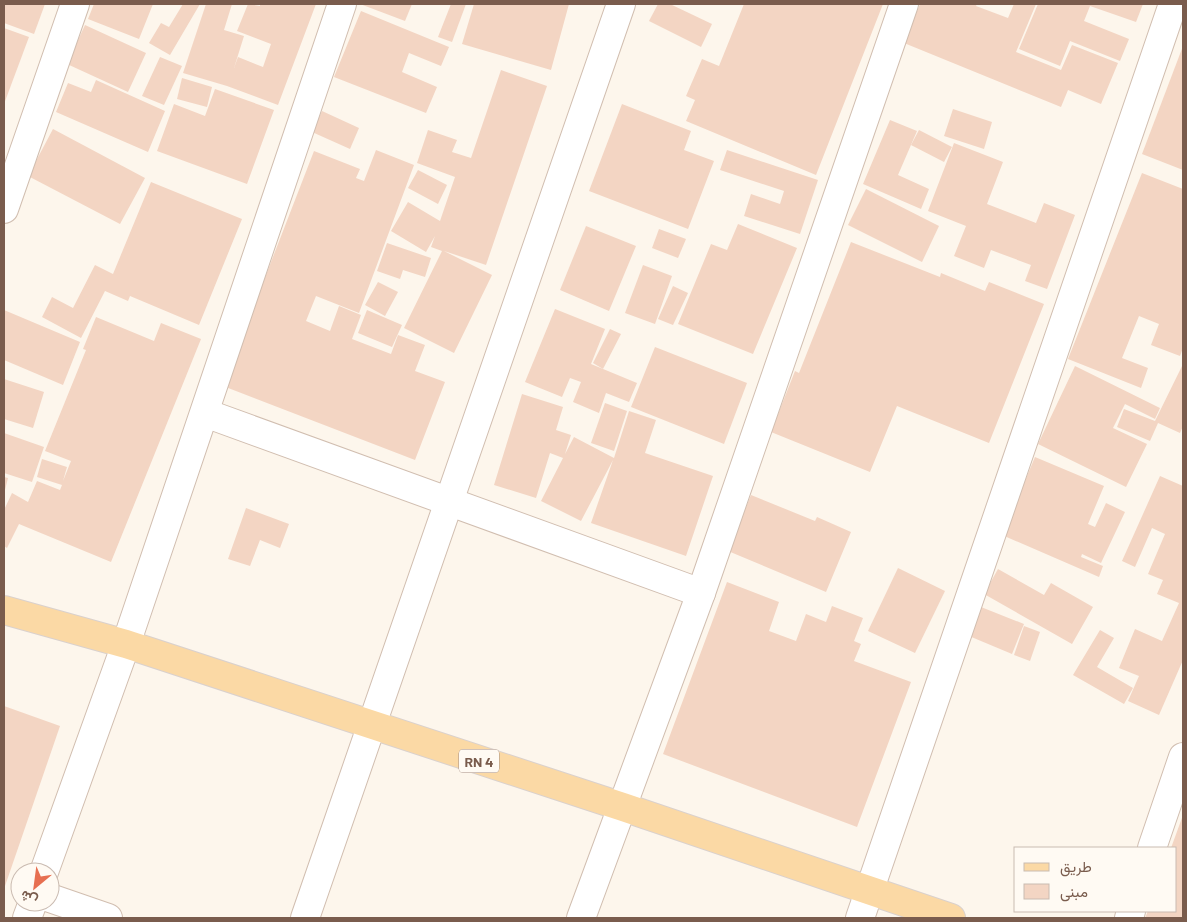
<svg xmlns="http://www.w3.org/2000/svg" width="1187" height="922" viewBox="0 0 1187 922" font-family="Barlow,Vazirmatn,sans-serif">
<rect width="100%" height="100%" fill="#fdf6ec"/>
<!-- building -->
<g fill="#f3d5c3">
<polygon points="4,4 45,4 34,34 4,23"/>
<polygon points="94,4 153,4 139,39 88,19"/>
<polygon points="183,4 200,4 170,55 149,43 161,23 169,27"/>
<polygon points="206,4 232,4 224,30 244,36 234,68 238,57 263,67 271,44 237,31 248,4 260,6 260,4 316,4 278,105 227,86 183,73"/>
<polygon points="360,4 412,4 405,21"/>
<polygon points="451,4 466,4 452,42 438,37"/>
<polygon points="474,4 569,4 551,70 462,44"/>
<polygon points="658,4 670,4 712,24 701,47 649,21"/>
<polygon points="744,4 883,4 816,175 686,121 695,100 686,96 702,59 719,66"/>
<polygon points="920,4 977,4 976,6 1008,18 1014,4 1036,4 1016,52 1061,70 1072,45 1118,63 1101,104 1068,90 1061,107 904,43"/>
<polygon points="1038,4 1143,4 1136,22 1090,6 1084,21 1129,39 1120,61 1070,41 1060,66 1019,49"/>
<polygon points="361,11 449,47 441,66 409,53 402,72 437,87 426,113 334,77"/>
<polygon points="85,25 146,53 128,92 67,64"/>
<polygon points="4,28 29,37 4,104"/>
<polygon points="1183,46 1183,170 1142,154"/>
<polygon points="160,57 182,66 164,105 142,96"/>
<polygon points="501,70 547,86 486,265 444,251 492,275 454,353 404,328 442,251 431,247 435,236 426,252 391,231 408,202 440,221 455,177 417,163 428,130 457,140 452,152 471,158"/>
<polygon points="182,78 212,87 207,107 177,99"/>
<polygon points="96,80 165,111 148,152 56,112 68,83 91,92"/>
<polygon points="215,89 274,110 247,184 157,151 174,104 205,116"/>
<polygon points="622,104 691,131 684,150 714,161 688,229 589,191"/>
<polygon points="953,109 992,122 984,149 944,136"/>
<polygon points="322,111 359,128 350,149 312,132"/>
<polygon points="890,120 917,131 898,175 929,189 921,209 863,184"/>
<polygon points="53,129 145,178 120,224 28,176"/>
<polygon points="919,130 952,147 944,162 911,145"/>
<polygon points="954,143 1003,162 987,204 1036,223 1044,203 1075,215 1047,289 1025,281 1031,265 991,250 984,268 954,256 966,226 928,211"/>
<polygon points="376,150 414,165 359,313 316,296 306,321 330,331 339,306 361,315 352,339 391,354 398,335 425,345 415,371 445,382 415,460 223,386 314,151 360,169 356,178 364,181"/>
<polygon points="727,150 818,180 800,234 744,216 751,194 780,204 784,191 720,170"/>
<polygon points="418,170 447,185 438,204 408,188"/>
<polygon points="1142,173 1183,189 1183,348 1180,356 1151,345 1159,324 1139,316 1122,358 1148,368 1141,388 1068,359"/>
<polygon points="151,182 242,219 199,325 130,296 128,301 105,291 81,338 42,317 52,297 73,308 95,265 113,274"/>
<polygon points="866,189 939,226 922,262 848,225"/>
<polygon points="738,224 797,248 753,354 678,324 711,244 727,250"/>
<polygon points="586,226 636,246 609,311 560,290"/>
<polygon points="659,229 686,239 678,258 652,248"/>
<polygon points="851,242 940,277 941,273 985,291 989,282 1044,304 989,443 897,406 870,472 771,432 795,371 799,373"/>
<polygon points="387,243 431,258 425,277 403,270 400,279 377,271"/>
<polygon points="643,265 672,276 655,324 625,313"/>
<polygon points="378,282 398,292 385,316 365,305"/>
<polygon points="673,286 688,293 673,325 658,319"/>
<polygon points="555,309 605,329 591,364 637,383 629,402 606,393 599,413 573,402 581,382 570,378 562,397 525,382"/>
<polygon points="4,310 80,342 63,385 4,360"/>
<polygon points="367,310 402,325 392,347 358,333"/>
<polygon points="96,317 154,341 161,323 201,339 111,562 19,524 7,548 4,546 4,510 12,493 28,502 37,481 60,490 62,485 37,477 42,459 67,467 63,481 71,461 45,451 86,350 83,349"/>
<polygon points="610,329 621,334 603,369 593,363"/>
<polygon points="655,347 747,383 724,444 631,407"/>
<polygon points="1183,364 1183,426 1180,433 1158,423 1150,441 1117,427 1124,409 1155,421"/>
<polygon points="1075,366 1160,408 1155,419 1125,404 1113,428 1147,444 1126,487 1038,444"/>
<polygon points="4,379 44,392 33,428 4,419"/>
<polygon points="522,394 563,407 556,430 571,435 565,454 574,437 614,458 629,411 656,420 645,453 713,476 686,556 591,523 613,460 581,521 541,501 563,458 550,453 536,498 494,485"/>
<polygon points="605,403 627,411 614,451 591,443"/>
<polygon points="4,433 44,447 32,482 4,473"/>
<polygon points="1035,457 1104,486 1088,524 1095,527 1106,503 1125,512 1101,563 1082,554 1081,557 1103,566 1099,577 1002,535"/>
<polygon points="1160,476 1183,486 1183,660 1159,715 1128,701 1139,676 1119,668 1135,629 1162,641 1179,603 1157,594 1163,580 1148,574 1165,534 1152,528 1135,567 1122,561"/>
<polygon points="4,477 8,478 4,494"/>
<polygon points="751,495 815,521 817,517 851,532 826,592 728,551"/>
<polygon points="246,508 289,524 280,548 260,540 250,566 228,559"/>
<polygon points="898,568 945,591 915,653 868,631"/>
<polygon points="998,569 1044,595 1051,583 1093,607 1072,644 984,594"/>
<polygon points="727,582 779,602 769,631 796,641 806,614 826,622 832,606 863,618 854,641 861,644 854,661 911,682 857,827 663,754"/>
<polygon points="981,607 1024,624 1012,654 969,636"/>
<polygon points="1024,626 1040,632 1030,661 1014,655"/>
<polygon points="1100,630 1114,638 1097,667 1133,688 1124,704 1073,675"/>
<polygon points="4,706 60,726 4,889"/>
<polygon points="1183,815 1183,918 1145,918 1148,911 1176,911 1176,848 1171,848"/>
</g>
<g fill="none" stroke-linecap="round" stroke-linejoin="round">
<!-- minor casing -->
<g stroke="#d1beb0" stroke-width="30">
<g id="minor">
<polyline points="4,209 75,4"/>
<polyline points="205,413 701,593"/>
<polyline points="1152,848 1183,757"/>
<polyline points="44,872 126,644 342,4"/>
<polyline points="50,898 108,918"/>
<polyline points="27,918 33,902"/>
<polyline points="581,918 701,593 904,4"/>
<polyline points="860,918 1173,4"/>
<polyline points="1129,918 1131,911"/>
</g>
</g>
<!-- tertiary casing -->
<g stroke="#d1beb0" stroke-width="30">
<polyline id="tertiary" points="305,918 621,4"/>
</g>
<!-- primary casing -->
<g stroke="#dad1cd" stroke-width="30">
<polyline id="primary" points="4,610 126,644 623,807 951,918"/>
</g>
<!-- minor -->
<use href="#minor" stroke="#fff" stroke-width="28"/>
<!-- tertiary -->
<use href="#tertiary" stroke="#fff" stroke-width="28"/>
<!-- primary -->
<use href="#primary" stroke="#fbd9a5" stroke-width="28"/>
</g>
<g text-anchor="middle" dominant-baseline="central" stroke-width="5" stroke-linejoin="round" paint-order="stroke">
<!-- shield labels -->
<rect fill="#fffaf3" stroke="#a28b7f" stroke-width="1" x="459" y="749.5" width="40" height="23" rx="4"/>
<g font-size="14" font-weight="bold" fill="#7a5c4d">
<text x="479" y="761">RN 4</text>
</g>
</g>
<!-- border -->
<rect width="1187" height="922" fill="none" stroke="#7a5c4d" stroke-width="10"/>
<!-- legend -->
<rect x="1014" y="847" width="162" height="65" fill="#fffaf3" stroke="#cabbb1"/>
<rect x="1024" y="863" width="25" height="8" fill="#fbd9a5" stroke="#cabbb1"/>
<text x="1060" y="872" font-size="15" fill="#7a5c4d">طريق</text>
<rect x="1024" y="884" width="25" height="15" fill="#f3d5c3" stroke="#cabbb1"/>
<text x="1060" y="897" font-size="15" fill="#7a5c4d">مبنى</text>
<!-- north arrow -->
<g transform="translate(35 887) rotate(209)"><circle r="24" fill="#fffaf3" stroke="#cabbb1"/>
<path d="M0-4L9 19L0 12L-9 19Z" fill="#e76f51"/>
<text y="-8" font-size="14" font-weight="bold" text-anchor="middle" fill="#7a5c4d">ش</text>
</g>
</svg>
